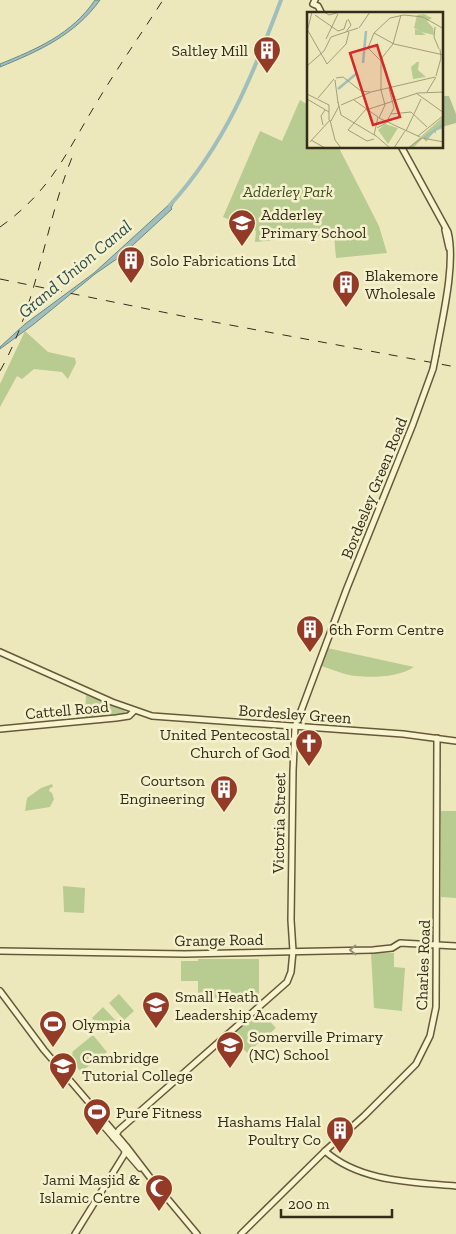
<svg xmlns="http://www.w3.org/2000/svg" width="456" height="1234" viewBox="0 0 456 1234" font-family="'Zilla Slab',serif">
<rect width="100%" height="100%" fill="#ede8bc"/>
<!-- green -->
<g fill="#b8cb91">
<polygon points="300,100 308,105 308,148 339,148 379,226 387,253 336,258 334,235 255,242 256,231 223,217 260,131 282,141"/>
<polygon points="25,331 48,352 75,358 76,363 68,379 62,372 34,369 22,379 17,376 0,407 0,384"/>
<path d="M 327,648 L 414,667 C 399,677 373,678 356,676 C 344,675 332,669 321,666 Z"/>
<polygon points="86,695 125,711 125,714 85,717"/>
<polygon points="52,784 53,787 50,788 49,791 52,793 54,799 50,807 25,811 27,798 41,788"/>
<polygon points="441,811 456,811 456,898 441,897"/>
<polygon points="63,886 85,888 84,913 64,912"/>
<polygon points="371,953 394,953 394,967 405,968 402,1011 374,1008"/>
<polygon points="198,959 259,959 259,997 198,998 198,981 181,981 181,961 198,961"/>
<polygon points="119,994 134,1011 124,1020 109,1003"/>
<polygon points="103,1007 119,1024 108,1035 92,1018"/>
<polygon points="260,1011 276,1028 247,1053 232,1035"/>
<polygon points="93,1035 107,1052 81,1072 69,1057 73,1054 72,1052"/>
</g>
<!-- cemetery -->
<polygon fill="#b0bf91" points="442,96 449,96 456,114 456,123 442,127"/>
<!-- water -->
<g fill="#a0bebb" stroke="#688b8a">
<path d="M 95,0 L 100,0 C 75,35 39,51 0,67 L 0,64 C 37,49 72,34 95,0 Z"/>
<polygon points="173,201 174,202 171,208 172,209 121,256 95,274 34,324 0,349 0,347 25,324 94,273"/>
</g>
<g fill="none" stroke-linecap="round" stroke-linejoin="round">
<!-- canal -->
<path stroke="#a0bebb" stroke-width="4" d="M 170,205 C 225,145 253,75 281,0"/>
<!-- secondary casing -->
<g stroke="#665939" stroke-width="8">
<g id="secondary">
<polyline points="315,0 313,4 318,6 322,14"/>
<path d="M 402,148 L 448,232 C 456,264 442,320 436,354"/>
<polyline points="445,230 449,248"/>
<polyline points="0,652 112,702 152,716 403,734 456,741"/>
<polyline points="0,729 116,718 129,716 134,711"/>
<polyline points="0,951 185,954 373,950 392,948 400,943 456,946"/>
<polyline points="0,991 44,1050 126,1146 152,1180"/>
<polyline points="98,1116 101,1123 140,1168"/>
<polyline points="114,1138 119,1130 287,982 291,972 293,951 291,920 293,771 295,727 347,588 413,424 433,369"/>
<path d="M 325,1151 C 360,1182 412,1182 456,1186"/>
<polyline points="151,1179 197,1234"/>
<polyline points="75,1234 124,1155 126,1149"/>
<polyline points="241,1234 325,1151 364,1116 416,1064 430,1036 436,1007 437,738"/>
</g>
</g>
<!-- secondary -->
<use href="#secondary" stroke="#f8f4cf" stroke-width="5"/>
<!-- rail -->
<g stroke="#342c1b" stroke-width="1" stroke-dasharray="9 9" stroke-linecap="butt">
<path d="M 0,227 C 51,191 66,153 97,102 C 118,67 141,34 163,0"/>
<polyline points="0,279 187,317 456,367"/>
<path d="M 0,371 C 38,304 44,226 73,155"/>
</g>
<!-- secondary-bridge casing -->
<g stroke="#665939" stroke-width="8" stroke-linecap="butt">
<polyline id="secondary-bridge" points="433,369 436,354"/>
</g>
<!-- secondary-bridge -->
<use href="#secondary-bridge" stroke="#f8f4cf" stroke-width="5"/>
</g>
<!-- one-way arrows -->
<defs><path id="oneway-chevron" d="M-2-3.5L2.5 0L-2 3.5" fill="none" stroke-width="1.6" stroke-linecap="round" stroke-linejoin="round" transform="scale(1.25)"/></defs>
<use stroke="#969075" href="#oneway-chevron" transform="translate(353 950) rotate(179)"/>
<!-- icons -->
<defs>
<g id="building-pin" transform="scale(1.4375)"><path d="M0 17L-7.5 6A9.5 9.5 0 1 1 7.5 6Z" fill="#933b26" stroke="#f5f1cc"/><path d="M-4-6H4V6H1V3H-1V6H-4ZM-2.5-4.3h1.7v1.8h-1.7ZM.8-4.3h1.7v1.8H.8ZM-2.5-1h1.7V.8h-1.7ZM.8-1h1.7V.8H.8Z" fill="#fff"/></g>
<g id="school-pin" transform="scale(1.4375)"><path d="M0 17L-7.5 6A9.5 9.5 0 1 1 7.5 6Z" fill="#933b26" stroke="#f5f1cc"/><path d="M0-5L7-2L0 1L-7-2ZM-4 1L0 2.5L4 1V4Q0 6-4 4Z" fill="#fff"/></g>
<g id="church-pin" transform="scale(1.4375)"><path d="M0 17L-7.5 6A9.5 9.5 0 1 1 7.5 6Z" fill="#933b26" stroke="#f5f1cc"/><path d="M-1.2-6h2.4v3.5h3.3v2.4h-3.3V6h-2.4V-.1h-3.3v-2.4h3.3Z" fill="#fff"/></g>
<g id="stadium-pin" transform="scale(1.4375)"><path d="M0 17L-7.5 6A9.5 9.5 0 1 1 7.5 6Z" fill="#933b26" stroke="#f5f1cc"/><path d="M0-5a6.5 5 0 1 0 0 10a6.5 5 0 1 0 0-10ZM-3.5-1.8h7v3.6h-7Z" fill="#fff"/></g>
<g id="university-pin" transform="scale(1.4375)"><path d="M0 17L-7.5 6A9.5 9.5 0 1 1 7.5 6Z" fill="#933b26" stroke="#f5f1cc"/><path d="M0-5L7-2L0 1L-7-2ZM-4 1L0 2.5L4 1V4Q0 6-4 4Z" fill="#fff"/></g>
<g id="mosque-pin" transform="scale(1.4375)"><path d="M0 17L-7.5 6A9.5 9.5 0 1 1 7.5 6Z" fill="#933b26" stroke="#f5f1cc"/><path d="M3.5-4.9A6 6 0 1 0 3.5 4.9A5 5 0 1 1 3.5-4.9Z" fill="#fff"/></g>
</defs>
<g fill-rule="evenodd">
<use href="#building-pin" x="267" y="50"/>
<use href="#school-pin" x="242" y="223"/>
<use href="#building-pin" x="131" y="260"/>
<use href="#building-pin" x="346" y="284"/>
<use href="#building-pin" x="310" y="629"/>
<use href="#church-pin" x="309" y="743"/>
<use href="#building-pin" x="224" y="789"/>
<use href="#school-pin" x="156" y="1005"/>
<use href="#stadium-pin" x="53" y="1024"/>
<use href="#school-pin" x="230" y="1045"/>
<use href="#university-pin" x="63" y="1066"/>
<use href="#stadium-pin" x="97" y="1112"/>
<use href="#building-pin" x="340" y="1130"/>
<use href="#mosque-pin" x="159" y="1188"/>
</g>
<g text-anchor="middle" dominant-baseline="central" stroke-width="5" stroke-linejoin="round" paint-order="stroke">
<!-- poi labels -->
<g font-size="16" fill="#342c1b" stroke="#f5f1cc" text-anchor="start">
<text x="248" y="50" text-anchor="end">Saltley Mill</text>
<text x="261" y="214">Adderley<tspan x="261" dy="18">Primary School</tspan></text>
<text x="150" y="260">Solo Fabrications Ltd</text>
<text x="365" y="275">Blakemore<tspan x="365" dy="18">Wholesale</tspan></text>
<text x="329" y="629">6th Form Centre</text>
<text x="290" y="734" text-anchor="end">United Pentecostal<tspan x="290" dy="18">Church of God</tspan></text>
<text x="205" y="780" text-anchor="end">Courtson<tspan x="205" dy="18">Engineering</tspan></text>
<text x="175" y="996">Small Heath<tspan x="175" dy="18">Leadership Academy</tspan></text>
<text x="72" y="1024">Olympia</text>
<text x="249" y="1036">Somerville Primary<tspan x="249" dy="18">(NC) School</tspan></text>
<text x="82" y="1057">Cambridge<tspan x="82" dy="18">Tutorial College</tspan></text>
<text x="116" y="1112">Pure Fitness</text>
<text x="321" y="1121" text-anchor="end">Hashams Halal<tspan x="321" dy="18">Poultry Co</tspan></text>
<text x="140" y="1179" text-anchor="end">Jami Masjid &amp;<tspan x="140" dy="18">Islamic Centre</tspan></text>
</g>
<!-- park labels -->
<g font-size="16" font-style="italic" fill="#3b5021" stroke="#f5f1cc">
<text x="288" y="191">Adderley Park</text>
</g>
<!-- street labels -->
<g font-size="16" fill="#342c1b" stroke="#f5f1cc">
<text transform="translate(374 488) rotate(-68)">Bordesley Green Road</text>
<text transform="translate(67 710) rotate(-5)">Cattell Road</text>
<text transform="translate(295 714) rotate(4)">Bordesley Green</text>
<text transform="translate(279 823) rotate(-89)">Victoria Street</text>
<text transform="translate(219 940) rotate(-1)">Grange Road</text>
<text transform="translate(423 965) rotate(-88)">Charles Road</text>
</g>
<!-- water labels -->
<g font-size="18" font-style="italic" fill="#2a4e53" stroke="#f5f1cc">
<text transform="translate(75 269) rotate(-40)">Grand Union Canal</text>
</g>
</g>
<!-- overview -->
<g transform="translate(307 12)">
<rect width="136" height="136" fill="#ede8bc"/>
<path d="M 117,2 L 125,6 L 120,9 L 126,16 L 127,23 L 114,20 L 119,23 L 108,23 L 108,17 L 114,19 L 107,16 L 110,3 ZM 110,50 L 112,50 L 111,58 L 119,65 L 106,67 L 104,55 ZM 136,105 L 136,115 L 135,117 L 129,118 L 129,122 L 127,120 L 119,130 L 116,126 L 106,136 L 101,136 ZM 78,112 L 91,116 L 81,132 L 71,118 Z" fill="#b8cb91"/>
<path fill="none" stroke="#a0bebb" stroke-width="2.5" d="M 56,51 L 59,19M 31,77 L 49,62M 117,126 L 137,112"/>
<path fill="none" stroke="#a39d7c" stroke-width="1" d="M 17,0 L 22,3 L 33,0M 8,3 L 31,19 L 37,17 L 40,8M 128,15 L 127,25 L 132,37M 52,16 L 63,0M 0,17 L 20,52M 0,20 L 5,0M 39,20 L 44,13 L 41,7M 67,21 L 87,32 L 137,43M 67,21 L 61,36 L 74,49 L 74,78 L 78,93 L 72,106M 67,21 L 83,6 L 97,3 L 116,5 L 137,17M 19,27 L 31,2M 74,47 L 86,32 L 94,3M 20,52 L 39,32 L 42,20M 0,54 L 17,39 L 24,25 L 51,16M 129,64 L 134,46 L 133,37M 29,66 L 36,65 L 54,79 L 63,80M 28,68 L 31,91M 120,80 L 129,65M 109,81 L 137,101M 0,82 L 22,93 L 22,108M 11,86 L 27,67M 0,87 L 22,100M 47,88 L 71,105M 31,90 L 34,103 L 69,124M 34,93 L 64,80 L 128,65M 59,97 L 41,118 L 60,129 L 67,127M 59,98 L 111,81 L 137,80M 84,102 L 104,100 L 120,115M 72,106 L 113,125M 24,109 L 32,94M 16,113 L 14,104 L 18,98M 70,116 L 79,111 L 87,96 L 82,76M 99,119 L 114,87M 67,123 L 71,105M 68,123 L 83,136M 111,124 L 137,103M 4,128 L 18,136M 3,130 L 23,108 L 28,128 L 34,136M 87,136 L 98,119M 101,136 L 115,126 L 137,130"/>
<path fill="#d62828" fill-opacity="0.15" stroke="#d62828" stroke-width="2.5" d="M 70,33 L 93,105 L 66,113 L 43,41 Z"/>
<rect width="136" height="136" fill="none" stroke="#342c1b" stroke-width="2.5"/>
</g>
<!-- scale -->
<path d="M281 1209v8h111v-8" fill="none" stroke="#342c1b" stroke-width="2.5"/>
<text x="288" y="1209" font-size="15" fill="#342c1b" stroke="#f5f1cc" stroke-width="4" paint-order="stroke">200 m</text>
</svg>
